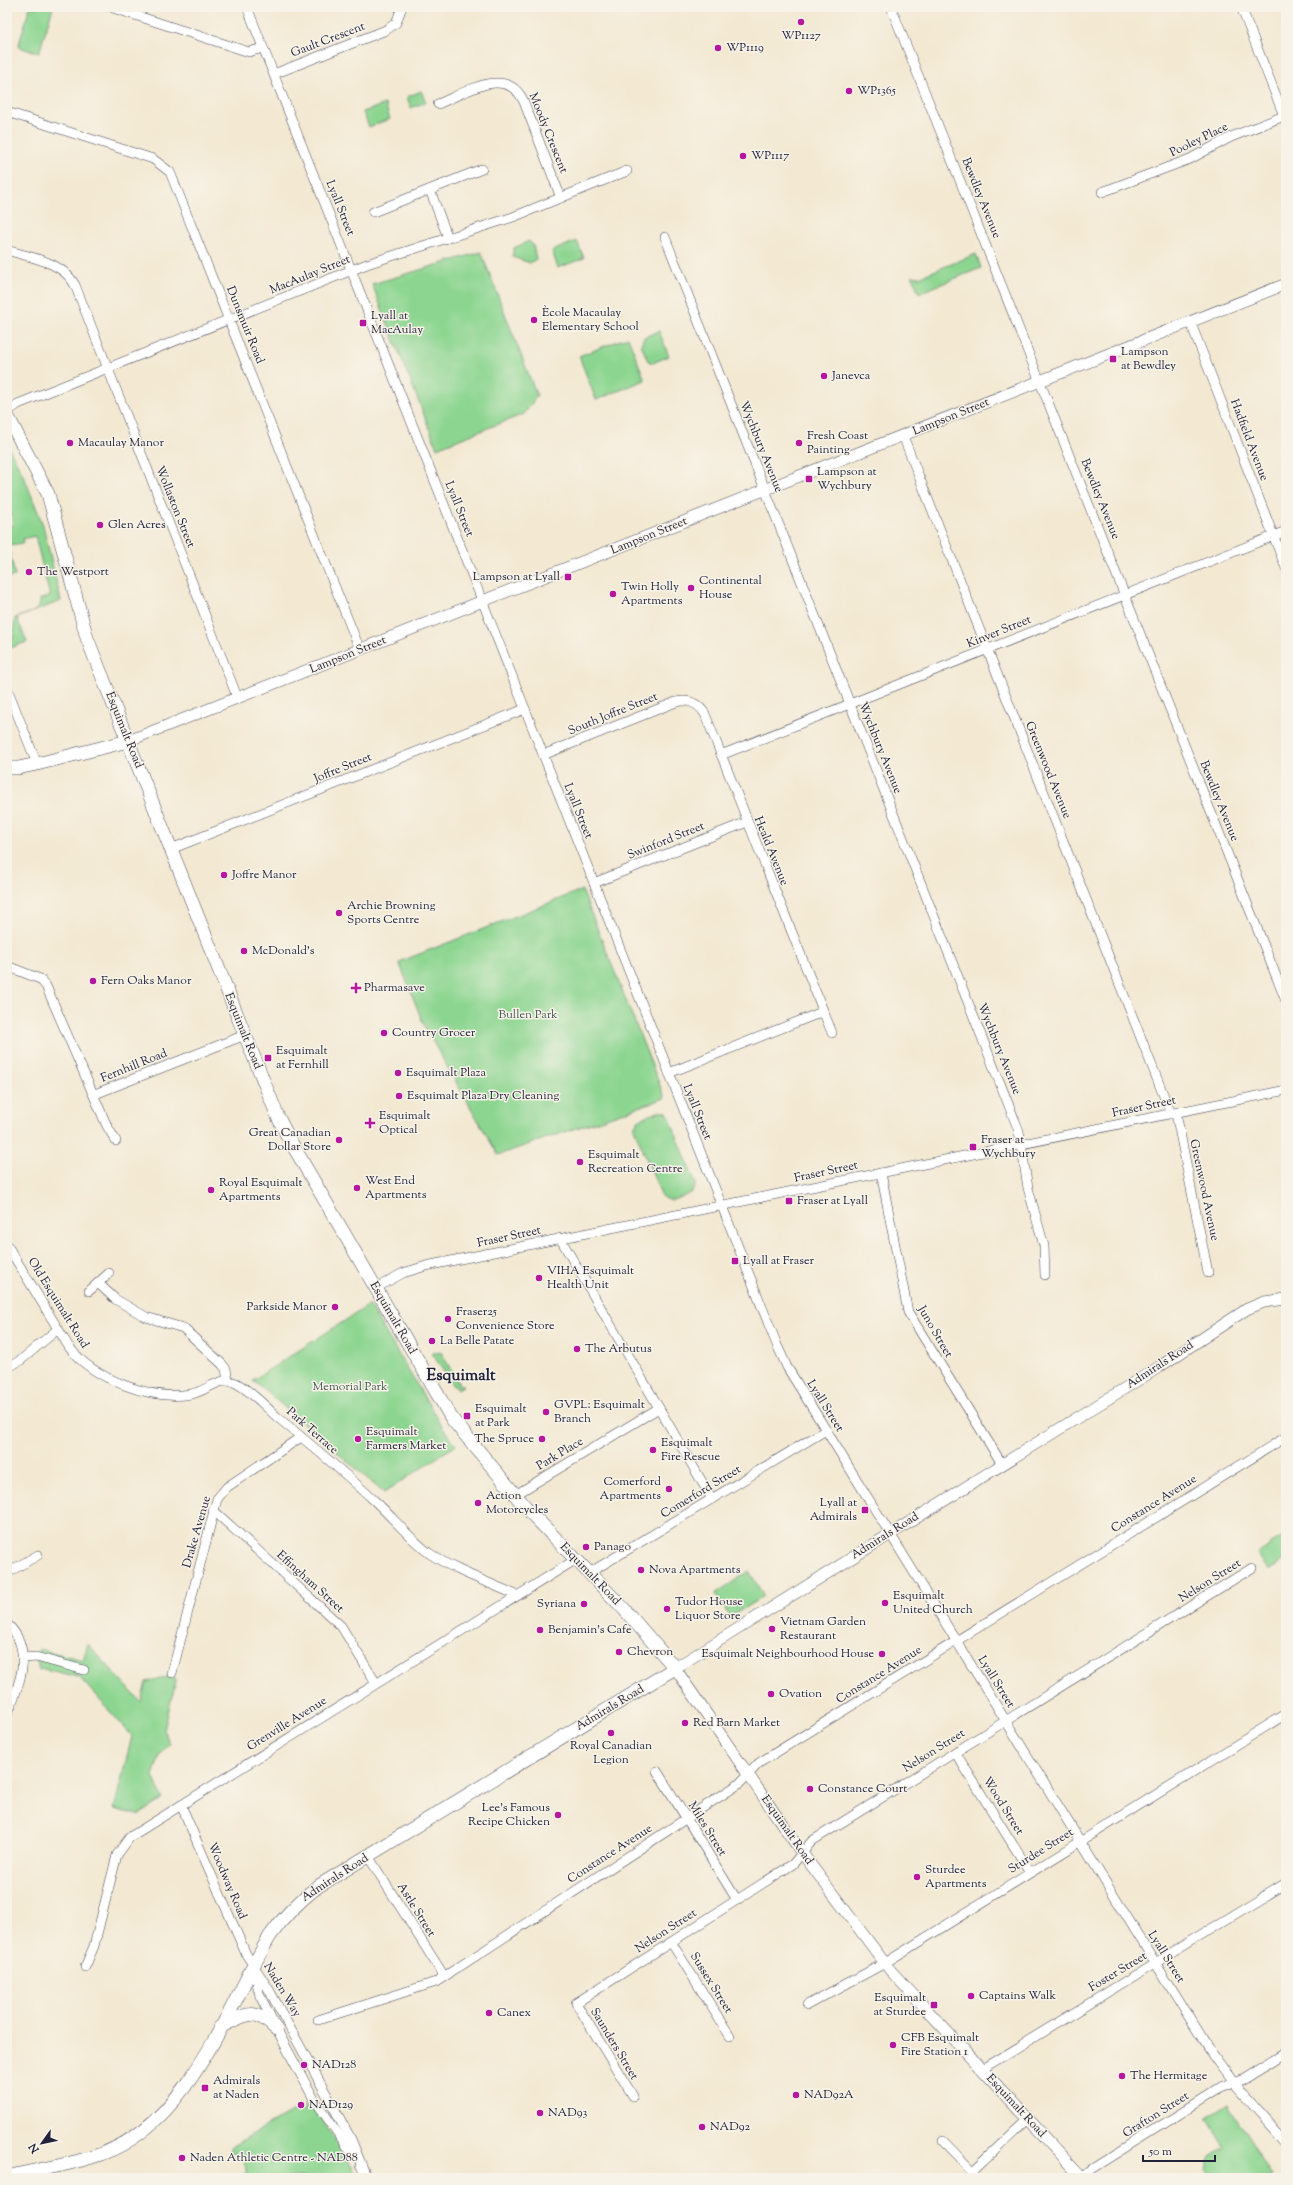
<svg xmlns="http://www.w3.org/2000/svg" width="1293" height="2185" viewBox="0 0 1293 2185" font-family="'Sorts Mill Goudy',serif">
<rect width="100%" height="100%" fill="#f7f3e8"/>
<filter id="ink" filterUnits="userSpaceOnUse"><feTurbulence type="fractalNoise" baseFrequency=".025" numOctaves="2"/><feDisplacementMap in="SourceGraphic" scale="8" xChannelSelector="R" yChannelSelector="G"/><feConvolveMatrix kernelMatrix="1 2 1 2 8 2 1 2 1" color-interpolation-filters="sRGB"/></filter>
<filter id="wash" filterUnits="userSpaceOnUse"><feTurbulence type="fractalNoise" baseFrequency=".012" numOctaves="4" result="noise"/><feDisplacementMap in="SourceGraphic" scale="16" xChannelSelector="R" yChannelSelector="G"/><feGaussianBlur stdDeviation="0.9" result="paint"/><feColorMatrix in="noise" values="0 0 0 0 0 0 0 0 0 0 0 0 0 0 0 0 0 1.4 0 .05"/><feComposite in="paint" operator="in"/></filter>
<g filter="url(#wash)">
<rect width="100%" height="100%" fill="#f3e9d3"/>
<!-- green -->
<g fill="#8cd590" stroke="#577c66">
<polygon points="30,7 53,7 39,53 18,47"/>
<polygon points="421,91 426,102 411,108 407,97"/>
<polygon points="385,104 390,119 369,127 363,112"/>
<polygon points="529,241 533,245 536,259 530,263 512,257 514,248"/>
<polygon points="577,241 584,258 558,268 552,251"/>
<polygon points="481,252 537,396 524,414 437,448 372,284"/>
<polygon points="976,254 981,268 919,293 912,276 919,277"/>
<polygon points="659,331 669,356 653,363 648,361 641,344 644,337"/>
<polygon points="628,337 645,380 596,400 579,356"/>
<path d="M 7,444 L 25,479 L 43,525 L 61,601 L 17,618 L 27,642 L 7,649 L 13,638 L 15,618 L 18,617 C 27,613 41,612 40,599 L 50,597 L 35,536 L 23,539 L 24,543 L 8,545 L 15,576 L 7,578 L 7,527 L 13,525 L 7,499 Z"/>
<polygon points="582,890 665,1098 498,1155 425,1028 399,962"/>
<path d="M 660,1111 L 667,1112 L 669,1116 L 696,1184 L 692,1192 C 683,1196 668,1206 661,1195 L 634,1128 L 638,1120 Z"/>
<polygon points="369,1305 443,1428 456,1445 384,1493 253,1380"/>
<polygon points="441,1352 460,1386 463,1384 464,1385 458,1389 455,1385 453,1386 432,1353"/>
<polygon points="1286,1535 1286,1559 1268,1570 1257,1553"/>
<polygon points="749,1571 764,1596 730,1617 715,1594"/>
<polygon points="88,1644 141,1702 146,1682 165,1678 172,1673 176,1680 164,1730 170,1744 160,1754 153,1776 163,1799 138,1815 114,1809 132,1736 79,1677 44,1669 39,1670 36,1657 39,1649 83,1660"/>
<path d="M 310,2101 L 359,2178 L 245,2178 C 249,2162 242,2159 230,2151 L 232,2146 L 297,2109 L 304,2111 L 306,2103 Z"/>
<polygon points="1228,2104 1272,2176 1269,2178 1211,2178 1207,2170 1210,2157 1225,2147 1207,2117"/>
</g>
</g>
<g filter="url(#ink)">
<g fill="none" stroke-linecap="round" stroke-linejoin="round">
<!-- minor casing -->
<g stroke="#414052" stroke-width="10">
<g id="minor">
<polyline points="110,7 249,52 263,48"/>
<polyline points="247,7 777,1345 787,1367 1208,2048 1234,2083 1286,2141"/>
<polyline points="891,7 1286,1001"/>
<polyline points="1241,7 1286,121"/>
<polyline points="274,74 386,30 396,23 402,7"/>
<path d="M 438,104 C 465,93 507,64 524,102 L 561,198"/>
<polyline points="7,112 153,159 170,172 360,650"/>
<polyline points="430,190 448,238"/>
<polyline points="1102,192 1190,159 1231,137 1284,116"/>
<polyline points="373,212 482,169"/>
<polyline points="665,237 1019,1131 1028,1188 1044,1246 1045,1275"/>
<path d="M 7,250 C 31,258 62,261 75,285 L 238,699"/>
<polyline points="1190,321 1286,568"/>
<polyline points="7,412 18,404 367,264 513,217 627,171"/>
<polyline points="903,436 1171,1114"/>
<polyline points="7,688 37,764"/>
<path d="M 543,755 L 676,702 C 689,699 698,703 705,714 L 832,1033"/>
<polyline points="721,755 1286,531"/>
<polyline points="171,849 525,709"/>
<polyline points="594,883 747,822"/>
<polyline points="7,966 40,979 46,986 107,1126 116,1141"/>
<polyline points="669,1073 822,1012"/>
<polyline points="95,1094 245,1035"/>
<polyline points="1176,1113 1208,1273"/>
<polyline points="881,1173 908,1312 1002,1464"/>
<polyline points="560,1238 712,1499"/>
<path d="M 7,1245 L 69,1347 C 93,1379 152,1401 191,1394 C 206,1392 220,1375 236,1383 C 251,1391 264,1405 276,1416 C 310,1444 345,1473 377,1503 C 394,1519 410,1539 429,1553 C 455,1571 488,1582 516,1595"/>
<polyline points="98,1283 115,1299 146,1317 183,1328 222,1364 226,1369 228,1381"/>
<polyline points="376,1288 403,1273 426,1266 1286,1090"/>
<polyline points="89,1291 109,1273"/>
<polyline points="7,1368 21,1360 58,1329"/>
<polyline points="515,1495 659,1408"/>
<polyline points="213,1510 341,1626 376,1683"/>
<polyline points="7,1573 38,1555"/>
<polyline points="589,1573 826,1430"/>
<path d="M 7,1624 C 35,1649 19,1686 7,1715"/>
<polyline points="23,1658 36,1657 84,1670"/>
<polyline points="172,1673 217,1499 227,1487 301,1437"/>
<polyline points="955,1752 1030,1872"/>
<polyline points="657,1771 737,1900"/>
<polyline points="181,1805 246,1954 268,1988 351,2139 364,2171"/>
<polyline points="368,1856 444,1976"/>
<polyline points="671,1942 730,2036"/>
<polyline points="85,1967 94,1946 117,1855 130,1837 575,1560"/>
<polyline points="254,1970 260,1996 287,2049 314,2099 353,2155"/>
<polyline points="807,2005 885,1963 1286,1714"/>
<polyline points="318,2020 436,1982 739,1784 759,1763 1286,1437"/>
<polyline points="982,2069 1286,1883"/>
<polyline points="633,2096 576,2003 793,1864 812,1841 1252,1568"/>
<polyline points="943,2141 979,2178"/>
<polyline points="360,2166 368,2178"/>
<polyline points="973,2171 1028,2119"/>
<polyline points="1082,2177 1092,2169 1221,2088 1244,2079 1286,2053"/>
</g>
</g>
<!-- tertiary casing -->
<g stroke="#414052" stroke-width="12">
<g id="tertiary">
<polyline points="128,741 1286,284"/>
<polyline points="1083,2178 890,1970 802,1853 675,1668 1159,1367 1247,1309 1264,1302 1286,1299"/>
</g>
</g>
<!-- secondary casing -->
<g stroke="#414052" stroke-width="14">
<g id="secondary">
<path d="M 7,415 L 48,494 L 87,638 L 245,1035 L 278,1117 L 288,1137 L 452,1419 L 528,1510 L 624,1609 L 675,1668 L 317,1887 C 298,1902 284,1916 270,1936 C 226,2010 189,2123 101,2154 C 72,2165 38,2169 7,2177"/>
<polyline points="7,768 18,768 37,764 128,741"/>
<path d="M 220,2027 C 247,2014 253,2006 276,2029"/>
</g>
</g>
<!-- minor -->
<use href="#minor" stroke="#fff" stroke-width="9"/>
<!-- tertiary -->
<use href="#tertiary" stroke="#fff" stroke-width="11"/>
<!-- secondary -->
<use href="#secondary" stroke="#fff" stroke-width="13"/>
</g>
</g>
<!-- markers -->
<g fill="#b5179e" stroke="#f7f3e8" stroke-width="1.5">
<circle cx="801" cy="22" r="4"/>
<circle cx="718" cy="48" r="4"/>
<circle cx="849" cy="91" r="4"/>
<circle cx="743" cy="156" r="4"/>
<circle cx="534" cy="320" r="4"/>
<rect x="359" y="319" width="8" height="8" rx="2"/>
<rect x="1109" y="355" width="8" height="8" rx="2"/>
<circle cx="824" cy="376" r="4"/>
<circle cx="70" cy="443" r="4"/>
<circle cx="799" cy="443" r="4"/>
<rect x="805" y="475" width="8" height="8" rx="2"/>
<circle cx="100" cy="525" r="4"/>
<circle cx="29" cy="572" r="4"/>
<rect x="564" y="573" width="8" height="8" rx="2"/>
<circle cx="691" cy="588" r="4"/>
<circle cx="613" cy="594" r="4"/>
<circle cx="224" cy="875" r="4"/>
<circle cx="339" cy="913" r="4"/>
<circle cx="244" cy="951" r="4"/>
<circle cx="93" cy="981" r="4"/>
<path d="M354 982h4v4h4v4h-4v4h-4v-4h-4v-4h4z"/>
<circle cx="384" cy="1033" r="4"/>
<rect x="264" y="1054" width="8" height="8" rx="2"/>
<circle cx="398" cy="1073" r="4"/>
<circle cx="399" cy="1096" r="4"/>
<path d="M368 1117h4v4h4v4h-4v4h-4v-4h-4v-4h4z"/>
<circle cx="339" cy="1140" r="4"/>
<rect x="969" y="1143" width="8" height="8" rx="2"/>
<circle cx="580" cy="1162" r="4"/>
<circle cx="357" cy="1188" r="4"/>
<circle cx="211" cy="1190" r="4"/>
<rect x="785" y="1197" width="8" height="8" rx="2"/>
<rect x="731" y="1257" width="8" height="8" rx="2"/>
<circle cx="539" cy="1278" r="4"/>
<circle cx="335" cy="1307" r="4"/>
<circle cx="448" cy="1319" r="4"/>
<circle cx="432" cy="1341" r="4"/>
<circle cx="577" cy="1349" r="4"/>
<circle cx="546" cy="1412" r="4"/>
<rect x="463" y="1412" width="8" height="8" rx="2"/>
<circle cx="358" cy="1439" r="4"/>
<circle cx="542" cy="1439" r="4"/>
<circle cx="653" cy="1450" r="4"/>
<circle cx="669" cy="1489" r="4"/>
<circle cx="478" cy="1503" r="4"/>
<rect x="861" y="1506" width="8" height="8" rx="2"/>
<circle cx="586" cy="1547" r="4"/>
<circle cx="641" cy="1570" r="4"/>
<circle cx="885" cy="1603" r="4"/>
<circle cx="584" cy="1604" r="4"/>
<circle cx="667" cy="1609" r="4"/>
<circle cx="772" cy="1629" r="4"/>
<circle cx="540" cy="1630" r="4"/>
<circle cx="619" cy="1652" r="4"/>
<circle cx="882" cy="1654" r="4"/>
<circle cx="771" cy="1694" r="4"/>
<circle cx="685" cy="1723" r="4"/>
<circle cx="611" cy="1733" r="4"/>
<circle cx="810" cy="1789" r="4"/>
<circle cx="558" cy="1815" r="4"/>
<circle cx="917" cy="1877" r="4"/>
<circle cx="971" cy="1996" r="4"/>
<rect x="930" y="2001" width="8" height="8" rx="2"/>
<circle cx="489" cy="2013" r="4"/>
<circle cx="893" cy="2045" r="4"/>
<circle cx="304" cy="2065" r="4"/>
<circle cx="1122" cy="2076" r="4"/>
<rect x="201" y="2084" width="8" height="8" rx="2"/>
<circle cx="796" cy="2095" r="4"/>
<circle cx="301" cy="2105" r="4"/>
<circle cx="540" cy="2113" r="4"/>
<circle cx="702" cy="2127" r="4"/>
<circle cx="182" cy="2158" r="4"/>
</g>
<g text-anchor="middle" dominant-baseline="central" stroke-width="3" stroke-linejoin="round" paint-order="stroke">
<!-- poi labels -->
<g font-size="12" fill="#22223b" stroke="#f7f3e8" text-anchor="start">
<text x="801" y="36" text-anchor="middle">WP1127</text>
<text x="726" y="48">WP1119</text>
<text x="857" y="91">WP1365</text>
<text x="751" y="156">WP1117</text>
<text x="542" y="313">Ècole Macaulay<tspan x="542" dy="14">Elementary School</tspan></text>
<text x="371" y="316">Lyall at<tspan x="371" dy="14">MacAulay</tspan></text>
<text x="1121" y="352">Lampson<tspan x="1121" dy="14">at Bewdley</tspan></text>
<text x="832" y="376">Janevca</text>
<text x="807" y="436">Fresh Coast<tspan x="807" dy="14">Painting</tspan></text>
<text x="78" y="443">Macaulay Manor</text>
<text x="817" y="472">Lampson at<tspan x="817" dy="14">Wychbury</tspan></text>
<text x="108" y="525">Glen Acres</text>
<text x="37" y="572">The Westport</text>
<text x="560" y="577" text-anchor="end">Lampson at Lyall</text>
<text x="699" y="581">Continental<tspan x="699" dy="14">House</tspan></text>
<text x="621" y="587">Twin Holly<tspan x="621" dy="14">Apartments</tspan></text>
<text x="232" y="875">Joffre Manor</text>
<text x="347" y="906">Archie Browning<tspan x="347" dy="14">Sports Centre</tspan></text>
<text x="252" y="951">McDonald's</text>
<text x="101" y="981">Fern Oaks Manor</text>
<text x="364" y="988">Pharmasave</text>
<text x="392" y="1033">Country Grocer</text>
<text x="276" y="1051">Esquimalt<tspan x="276" dy="14">at Fernhill</tspan></text>
<text x="406" y="1073">Esquimalt Plaza</text>
<text x="407" y="1096">Esquimalt Plaza Dry Cleaning</text>
<text x="379" y="1116">Esquimalt<tspan x="379" dy="14">Optical</tspan></text>
<text x="331" y="1133" text-anchor="end">Great Canadian<tspan x="331" dy="14">Dollar Store</tspan></text>
<text x="981" y="1140">Fraser at<tspan x="981" dy="14">Wychbury</tspan></text>
<text x="588" y="1155">Esquimalt<tspan x="588" dy="14">Recreation Centre</tspan></text>
<text x="365" y="1181">West End<tspan x="365" dy="14">Apartments</tspan></text>
<text x="219" y="1183">Royal Esquimalt<tspan x="219" dy="14">Apartments</tspan></text>
<text x="797" y="1201">Fraser at Lyall</text>
<text x="743" y="1261">Lyall at Fraser</text>
<text x="547" y="1271">VIHA Esquimalt<tspan x="547" dy="14">Health Unit</tspan></text>
<text x="327" y="1307" text-anchor="end">Parkside Manor</text>
<text x="456" y="1312">Fraser25<tspan x="456" dy="14">Convenience Store</tspan></text>
<text x="440" y="1341">La Belle Patate</text>
<text x="585" y="1349">The Arbutus</text>
<text x="554" y="1405">GVPL: Esquimalt<tspan x="554" dy="14">Branch</tspan></text>
<text x="475" y="1409">Esquimalt<tspan x="475" dy="14">at Park</tspan></text>
<text x="366" y="1432">Esquimalt<tspan x="366" dy="14">Farmers Market</tspan></text>
<text x="534" y="1439" text-anchor="end">The Spruce</text>
<text x="661" y="1443">Esquimalt<tspan x="661" dy="14">Fire Rescue</tspan></text>
<text x="661" y="1482" text-anchor="end">Comerford<tspan x="661" dy="14">Apartments</tspan></text>
<text x="486" y="1496">Action<tspan x="486" dy="14">Motorcycles</tspan></text>
<text x="857" y="1503" text-anchor="end">Lyall at<tspan x="857" dy="14">Admirals</tspan></text>
<text x="594" y="1547">Panago</text>
<text x="649" y="1570">Nova Apartments</text>
<text x="893" y="1596">Esquimalt<tspan x="893" dy="14">United Church</tspan></text>
<text x="675" y="1602">Tudor House<tspan x="675" dy="14">Liquor Store</tspan></text>
<text x="576" y="1604" text-anchor="end">Syriana</text>
<text x="780" y="1622">Vietnam Garden<tspan x="780" dy="14">Restaurant</tspan></text>
<text x="548" y="1630">Benjamin's Cafe</text>
<text x="627" y="1652">Chevron</text>
<text x="874" y="1654" text-anchor="end">Esquimalt Neighbourhood House</text>
<text x="779" y="1694">Ovation</text>
<text x="693" y="1723">Red Barn Market</text>
<text x="611" y="1746" text-anchor="middle">Royal Canadian<tspan x="611" dy="14">Legion</tspan></text>
<text x="818" y="1789">Constance Court</text>
<text x="550" y="1808" text-anchor="end">Lee's Famous<tspan x="550" dy="14">Recipe Chicken</tspan></text>
<text x="925" y="1870">Sturdee<tspan x="925" dy="14">Apartments</tspan></text>
<text x="979" y="1996">Captains Walk</text>
<text x="926" y="1998" text-anchor="end">Esquimalt<tspan x="926" dy="14">at Sturdee</tspan></text>
<text x="497" y="2013">Canex</text>
<text x="901" y="2038">CFB Esquimalt<tspan x="901" dy="14">Fire Station 1</tspan></text>
<text x="312" y="2065">NAD128</text>
<text x="1130" y="2076">The Hermitage</text>
<text x="213" y="2081">Admirals<tspan x="213" dy="14">at Naden</tspan></text>
<text x="804" y="2095">NAD92A</text>
<text x="309" y="2105">NAD129</text>
<text x="548" y="2113">NAD93</text>
<text x="710" y="2127">NAD92</text>
<text x="190" y="2158">Naden Athletic Centre - NAD88</text>
</g>
<!-- street labels -->
<g font-size="12" fill="#22223b" stroke="#f7f3e8">
<text transform="translate(328 40) rotate(-21)">Gault Crescent</text>
<text transform="translate(548 133) rotate(68)">Moody Crescent</text>
<text transform="translate(1199 140) rotate(-26)">Pooley Place</text>
<text transform="translate(981 198) rotate(68)">Bewdley Avenue</text>
<text transform="translate(340 208) rotate(68)">Lyall Street</text>
<text transform="translate(310 275) rotate(-22)">MacAulay Street</text>
<text transform="translate(245 325) rotate(68)">Dunsmuir Road</text>
<text transform="translate(951 417) rotate(-22)">Lampson Street</text>
<text transform="translate(1249 440) rotate(69)">Hadfield Avenue</text>
<text transform="translate(761 447) rotate(68)">Wychbury Avenue</text>
<text transform="translate(1100 499) rotate(68)">Bewdley Avenue</text>
<text transform="translate(175 507) rotate(68)">Wollaston Street</text>
<text transform="translate(459 509) rotate(68)">Lyall Street</text>
<text transform="translate(649 536) rotate(-22)">Lampson Street</text>
<text transform="translate(999 632) rotate(-22)">Kinver Street</text>
<text transform="translate(348 655) rotate(-22)">Lampson Street</text>
<text transform="translate(613 714) rotate(-22)">South Joffre Street</text>
<text transform="translate(124 730) rotate(68)">Esquimalt Road</text>
<text transform="translate(880 748) rotate(68)">Wychbury Avenue</text>
<text transform="translate(343 768) rotate(-22)">Joffre Street</text>
<text transform="translate(1048 770) rotate(68)">Greenwood Avenue</text>
<text transform="translate(1219 801) rotate(68)">Bewdley Avenue</text>
<text transform="translate(578 811) rotate(68)">Lyall Street</text>
<text transform="translate(666 841) rotate(-22)">Swinford Street</text>
<text transform="translate(771 851) rotate(68)">Heald Avenue</text>
<text transform="translate(243 1031) rotate(68)">Esquimalt Road</text>
<text transform="translate(999 1049) rotate(68)">Wychbury Avenue</text>
<text transform="translate(134 1066) rotate(-22)">Fernhill Road</text>
<text transform="translate(1144 1107) rotate(-12)">Fraser Street</text>
<text transform="translate(697 1112) rotate(68)">Lyall Street</text>
<text transform="translate(826 1172) rotate(-12)">Fraser Street</text>
<text transform="translate(1204 1190) rotate(78)">Greenwood Avenue</text>
<text transform="translate(509 1237) rotate(-12)">Fraser Street</text>
<text transform="translate(58 1303) rotate(58)">Old Esquimalt Road</text>
<text transform="translate(393 1318) rotate(60)">Esquimalt Road</text>
<text transform="translate(935 1332) rotate(60)">Juno Street</text>
<text transform="translate(1160 1365) rotate(-33)">Admirals Road</text>
<text transform="translate(825 1406) rotate(58)">Lyall Street</text>
<text transform="translate(312 1431) rotate(41)">Park Terrace</text>
<text transform="translate(560 1454) rotate(-31)">Park Place</text>
<text transform="translate(701 1492) rotate(-31)">Comerford Street</text>
<text transform="translate(1154 1504) rotate(-32)">Constance Avenue</text>
<text transform="translate(197 1532) rotate(-74)">Drake Avenue</text>
<text transform="translate(885 1536) rotate(-32)">Admirals Road</text>
<text transform="translate(590 1574) rotate(46)">Esquimalt Road</text>
<text transform="translate(1210 1581) rotate(-32)">Nelson Street</text>
<text transform="translate(310 1582) rotate(42)">Effingham Street</text>
<text transform="translate(879 1675) rotate(-32)">Constance Avenue</text>
<text transform="translate(996 1682) rotate(58)">Lyall Street</text>
<text transform="translate(610 1708) rotate(-31)">Admirals Road</text>
<text transform="translate(287 1724) rotate(-32)">Grenville Avenue</text>
<text transform="translate(934 1751) rotate(-32)">Nelson Street</text>
<text transform="translate(1003 1806) rotate(58)">Wood Street</text>
<text transform="translate(707 1829) rotate(58)">Miles Street</text>
<text transform="translate(787 1830) rotate(55)">Esquimalt Road</text>
<text transform="translate(1041 1851) rotate(-32)">Sturdee Street</text>
<text transform="translate(610 1854) rotate(-33)">Constance Avenue</text>
<text transform="translate(335 1878) rotate(-33)">Admirals Road</text>
<text transform="translate(227 1881) rotate(67)">Woodway Road</text>
<text transform="translate(416 1910) rotate(58)">Astle Street</text>
<text transform="translate(666 1931) rotate(-33)">Nelson Street</text>
<text transform="translate(1166 1957) rotate(58)">Lyall Street</text>
<text transform="translate(1118 1972) rotate(-31)">Foster Street</text>
<text transform="translate(711 1983) rotate(58)">Sussex Street</text>
<text transform="translate(282 1990) rotate(59)">Naden Way</text>
<text transform="translate(614 2044) rotate(59)">Saunders Street</text>
<text transform="translate(1016 2106) rotate(47)">Esquimalt Road</text>
<text transform="translate(1156 2115) rotate(-32)">Grafton Street</text>
</g>
<!-- park labels -->
<g font-size="12" fill="#425854" stroke="#f7f3e8">
<text x="528" y="1015">Bullen Park</text>
<text x="350" y="1387">Memorial Park</text>
</g>
<!-- district labels -->
<g font-size="16" font-weight="bold" fill="#22223b" stroke="#f7f3e8">
<text x="461" y="1376">Esquimalt</text>
</g>
</g>
<!-- margin -->
<rect width="1293" height="2185" fill="none" stroke="#f7f3e8" stroke-width="24"/>
<!-- north arrow -->
<g transform="translate(42 2143) rotate(237)" stroke="#f7f3e8" stroke-width="3" paint-order="stroke">
<path d="M0-3L7 15L0 10L-7 15Z" fill="#22223b"/>
<text y="-6" font-size="11" font-weight="bold" text-anchor="middle" fill="#22223b">N</text>
</g>
<!-- scale -->
<path d="M1143 2155v6h72v-6" fill="none" stroke="#22223b" stroke-width="2"/>
<text x="1149" y="2155" font-size="12" fill="#22223b" stroke="#f7f3e8" stroke-width="3" paint-order="stroke">50 m</text>
</svg>
